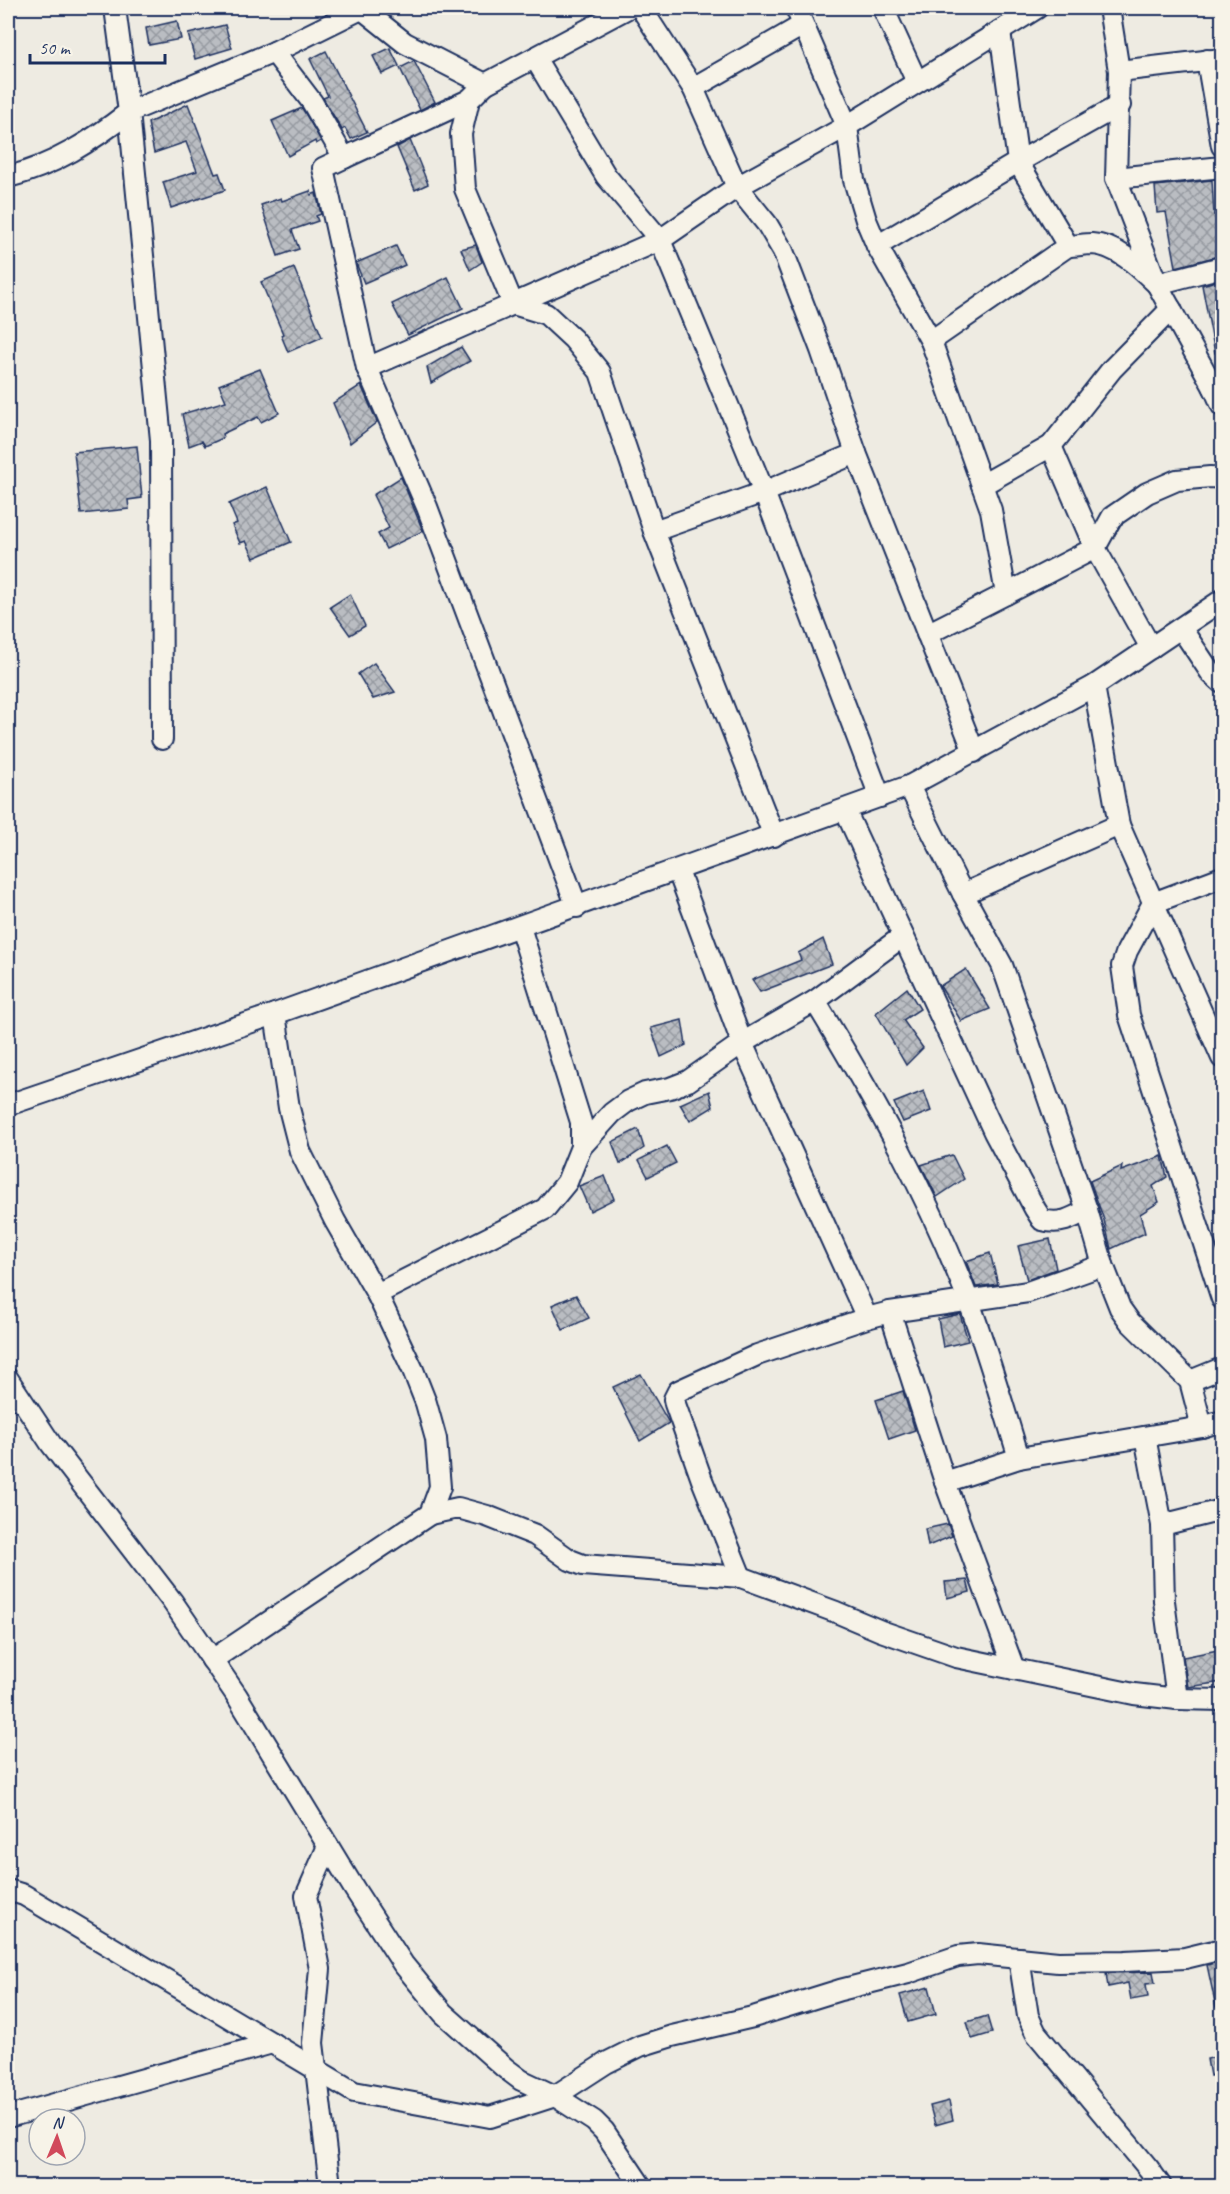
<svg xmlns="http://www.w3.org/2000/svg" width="1230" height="2194" viewBox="0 0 1230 2194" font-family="Caveat,sans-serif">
<defs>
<pattern id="building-cross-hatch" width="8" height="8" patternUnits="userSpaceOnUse" patternTransform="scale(1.5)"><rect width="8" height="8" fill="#babdc2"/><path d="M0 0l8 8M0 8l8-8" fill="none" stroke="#969aa1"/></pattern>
</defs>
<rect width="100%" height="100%" fill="#eeebe2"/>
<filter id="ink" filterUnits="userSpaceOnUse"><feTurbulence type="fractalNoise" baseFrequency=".0167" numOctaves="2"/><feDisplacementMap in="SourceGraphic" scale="12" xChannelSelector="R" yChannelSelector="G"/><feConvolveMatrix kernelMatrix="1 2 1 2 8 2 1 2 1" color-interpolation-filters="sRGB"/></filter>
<g filter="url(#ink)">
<!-- building -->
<g fill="url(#building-cross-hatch)" stroke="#1b2f5e" stroke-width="1.5">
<polygon points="177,21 181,39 149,45 146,28"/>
<polygon points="225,25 232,48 195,59 188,34"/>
<polygon points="390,48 399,66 382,74 373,56"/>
<polygon points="326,51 367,132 351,139 345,128 342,130 323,98 328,96 310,59"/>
<polygon points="414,61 435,102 420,110 400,68"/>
<polygon points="188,104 215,174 219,173 225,190 171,208 163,182 197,171 186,142 154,153 148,123"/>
<polygon points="302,108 321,141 316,144 315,141 288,156 272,121"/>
<polygon points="410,140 428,184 415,190 397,147"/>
<polygon points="1212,180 1214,215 1222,213 1222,255 1176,267 1166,212 1157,213 1155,186"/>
<polygon points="310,191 311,195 316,193 321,214 316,216 318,221 292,230 299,249 278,256 261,205 281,198 282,201"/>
<polygon points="476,245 482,262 470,270 461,249"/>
<polygon points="396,246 405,265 364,283 356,263"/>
<polygon points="294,268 322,337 288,352 281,335 283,334 261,282"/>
<polygon points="448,277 463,308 408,335 392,304"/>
<polygon points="1220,280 1222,289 1222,353 1215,353 1202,285"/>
<polygon points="461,347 470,361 431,383 427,367"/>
<polygon points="260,369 279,413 261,422 258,417 222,434 223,438 205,446 202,441 189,446 182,414 226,401 219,385"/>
<polygon points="361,385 377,422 350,443 333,403"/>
<polygon points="137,446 142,498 128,500 129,509 81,514 74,452"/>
<polygon points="401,477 423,531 386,549 378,534 389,528 373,495"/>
<polygon points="267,487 291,542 254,558 246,541 240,543 232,525 237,523 229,504"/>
<polygon points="350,594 365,626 350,635 330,607"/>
<polygon points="374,663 395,692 373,699 358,674"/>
<polygon points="823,939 832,964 760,992 752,980 801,960 798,953"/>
<polygon points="966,969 990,1009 961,1021 940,986"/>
<polygon points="907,988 920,1009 903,1020 923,1048 906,1065 876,1013"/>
<polygon points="682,1020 686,1045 661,1057 651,1028"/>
<polygon points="709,1091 713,1107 690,1121 680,1104"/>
<polygon points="924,1091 931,1111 903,1122 894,1103"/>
<polygon points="638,1129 644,1148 620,1164 612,1142"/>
<polygon points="667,1146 676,1163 648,1177 639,1160"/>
<polygon points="952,1155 964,1179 937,1197 921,1165"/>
<polygon points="1162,1156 1167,1177 1153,1186 1159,1202 1140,1214 1145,1233 1111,1249 1104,1220 1090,1181 1122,1166 1121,1171"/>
<polygon points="605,1176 614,1199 590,1211 579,1186"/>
<polygon points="1050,1239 1056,1269 1027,1280 1018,1246"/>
<polygon points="990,1253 998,1284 976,1287 966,1261"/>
<polygon points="576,1295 589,1318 563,1330 552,1305"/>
<polygon points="960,1314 968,1341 943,1347 938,1319"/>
<polygon points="641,1374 669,1423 640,1441 613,1387"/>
<polygon points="903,1391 915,1430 889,1439 876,1400"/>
<polygon points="948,1524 952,1536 928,1546 925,1529"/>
<polygon points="967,1580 970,1592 947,1598 945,1582"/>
<polygon points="1218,1650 1222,1682 1188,1687 1183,1657"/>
<polygon points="1222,1961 1222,2006 1216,2007 1207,1965"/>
<polygon points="1153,1972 1155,1983 1146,1984 1148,1997 1131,2000 1128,1983 1108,1987 1106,1973"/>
<polygon points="929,1987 936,2014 908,2022 900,1995"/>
<polygon points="987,2016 992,2033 972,2039 967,2022"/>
<polygon points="1221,2056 1222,2073 1210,2076 1207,2059"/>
<polygon points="949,2101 953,2120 935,2125 930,2106"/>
</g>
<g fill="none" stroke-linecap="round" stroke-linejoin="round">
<!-- minor casing -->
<g stroke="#1b2f5e" stroke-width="24">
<g id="minor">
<polyline points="361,8 405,43 485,84"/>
<polyline points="641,8 693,88 737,187 767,224 783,251 821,350 856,453 974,752"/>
<polyline points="883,8 917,82"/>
<polyline points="1109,8 1119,71 1116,178 1157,284 1214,388"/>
<polyline points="274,52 312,102 344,158 323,168 367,368 427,507 577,907"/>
<polyline points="535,58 606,176 660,240 764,492 880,797"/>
<polyline points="1207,60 1222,146"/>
<polyline points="1119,71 1222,59"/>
<polyline points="693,88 803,25"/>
<polyline points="344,158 469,100"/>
<path d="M 8,177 C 53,166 92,141 129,112 L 115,8"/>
<polyline points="1116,178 1222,167"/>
<polyline points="877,246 1018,162 1000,31"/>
<path d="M 1068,246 C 1076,246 1084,244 1092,244 C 1117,245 1140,268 1157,284 L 1222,267"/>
<polyline points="513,304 546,314 573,339 600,372 654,531 774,836"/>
<polyline points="513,304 465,189 461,134 469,100 485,84 628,8"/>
<polyline points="931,341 1068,246 1018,162 1120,105"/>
<polyline points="367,368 660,240 737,187 847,126 796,8"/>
<polyline points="1222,386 1214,388 1222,406"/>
<polyline points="1051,446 1112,369 1171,309"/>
<polyline points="982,485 1051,446 1095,548 1112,517 1147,493 1177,480 1210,477 1222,478"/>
<polyline points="654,531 764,492 856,453"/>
<polyline points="1006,594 1095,548 1151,648"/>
<polyline points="1181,628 1211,673 1222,683"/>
<polyline points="927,634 1006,594 991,510 982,485 931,341 877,246 866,220 854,180 847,126 1037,8"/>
<polyline points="1094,686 1119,825 1222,1058"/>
<polyline points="162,739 161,440 129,112 274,52 363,8"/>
<polyline points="909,786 963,894 1002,965 1087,1210 1103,1265 1120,1308 1130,1322 1190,1381 1202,1427"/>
<path d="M 845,810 L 994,1132 L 1035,1209 L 1042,1220 C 1060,1225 1071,1219 1087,1210"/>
<polyline points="678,871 742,1043 867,1318"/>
<polyline points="1222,877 1153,903 1127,951 1122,966 1129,1015 1222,1299"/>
<polyline points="963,894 1119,825"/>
<path d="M 815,1001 C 873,1097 929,1196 969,1302 C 988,1353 1003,1406 1019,1458"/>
<polyline points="8,1105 275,1014 909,786 1094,686 1222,600"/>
<polyline points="581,1147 612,1113 628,1101 645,1093 670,1088 688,1081 742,1043 815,1001 903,936"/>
<polyline points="377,1294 545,1209 567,1182 581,1147 581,1122 520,927"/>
<polyline points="890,1312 945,1482 1014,1669"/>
<polyline points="8,1379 51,1444 172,1601 237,1696 355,1890 403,1964 443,2013 505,2068 521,2080 555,2096 594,2121 604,2131 641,2186"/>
<polyline points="1190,1381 1222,1368"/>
<polyline points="1145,1437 1162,1525 1164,1601 1177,1699"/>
<polyline points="945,1482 1019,1458 1202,1427 1222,1421"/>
<polyline points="430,1514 458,1508 487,1516 535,1535 570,1560 583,1565 741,1577 836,1612 881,1631 956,1657 1134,1694 1177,1699 1222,1700"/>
<polyline points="1162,1525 1222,1510"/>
<polyline points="741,1577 702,1480 675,1404 674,1399 678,1391 757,1355 867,1318 890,1312 1028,1292 1103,1265"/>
<polyline points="212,1660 430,1514 440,1487 436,1439 426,1403 413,1370 377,1294 335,1221 300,1151 289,1108 275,1014"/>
<polyline points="328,1846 306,1896 320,1969 313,2043 330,2186"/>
<polyline points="8,1890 24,1895 354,2092 490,2117 555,2096 606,2063 640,2046 672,2036 753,2017 840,1990 908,1973 958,1956 978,1954 1058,1962 1125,1961 1185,1958 1222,1949"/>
<polyline points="1019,1958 1028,2016 1036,2033 1149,2169 1161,2186"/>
<polyline points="8,2117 272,2043"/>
</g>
</g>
<!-- minor -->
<use href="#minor" stroke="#f7f3e8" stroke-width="20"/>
</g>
</g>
<!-- margin -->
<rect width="1230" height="2194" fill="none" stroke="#f7f3e8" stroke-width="30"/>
<rect x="15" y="15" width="1200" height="2164" fill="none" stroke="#1b2f5e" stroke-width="2" filter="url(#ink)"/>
<!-- north arrow -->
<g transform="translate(57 2137) rotate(2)"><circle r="28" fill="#f7f3e8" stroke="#9fa5b1" stroke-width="1.5"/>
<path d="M0-4.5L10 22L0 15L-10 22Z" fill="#d1495b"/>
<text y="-9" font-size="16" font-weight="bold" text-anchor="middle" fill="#1b2f5e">N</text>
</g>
<!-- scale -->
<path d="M30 54v9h135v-9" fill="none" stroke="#1b2f5e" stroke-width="3"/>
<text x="39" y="54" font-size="18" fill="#1b2f5e" stroke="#f7f3e8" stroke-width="4.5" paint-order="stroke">50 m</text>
</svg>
